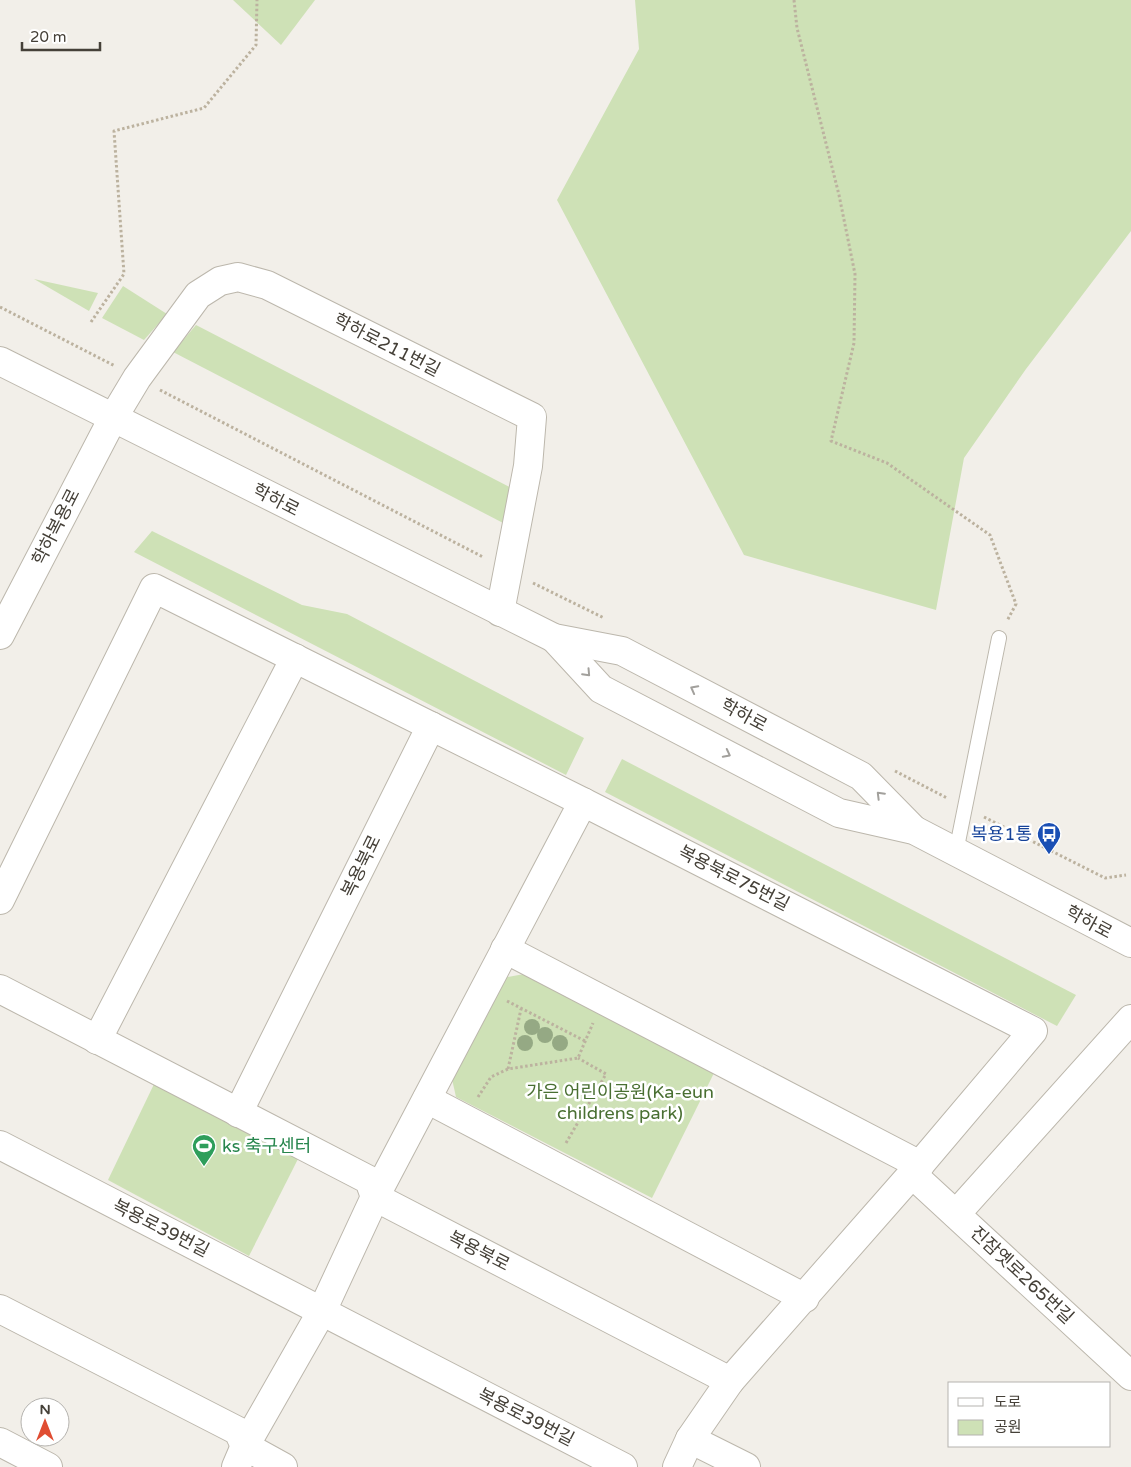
<svg xmlns="http://www.w3.org/2000/svg" width="1131" height="1467" viewBox="0 0 1131 1467" font-family="'Varela Round','Noto Sans KR',sans-serif">
<rect width="100%" height="100%" fill="#f2efe9"/>
<!-- green -->
<g fill="#cee1b6">
<polygon points="233,0 315,0 281,45"/>
<polygon points="635,0 1131,0 1131,231 1026,369 964,458 936,610 744,555 557,200 639,49"/>
<polygon points="34,279 98,293 89,311"/>
<polygon points="123,286 167,314 144,340 102,318"/>
<polygon points="196,325 523,494 507,525 173,352"/>
<polygon points="152,531 302,605 347,614 584,738 566,775 134,552"/>
<polygon points="622,759 1076,995 1057,1026 605,792"/>
<polygon points="524,974 715,1071 652,1198 456,1097 452,1079 502,978"/>
<polygon points="155,1082 300,1155 249,1256 108,1180"/>
</g>
<g fill="none" stroke-linecap="round" stroke-linejoin="round">
<!-- service casing -->
<g stroke="#bcb7ac" stroke-width="16">
<polyline id="service" points="956,852 999,638"/>
</g>
<!-- minor casing -->
<g stroke="#bcb7ac" stroke-width="30">
<g id="minor">
<polyline points="113,418 137,378 198,295 220,281 238,277 267,285 532,417 528,466 500,612"/>
<polyline points="0,900 154,588 583,802 1033,1031 912,1174 730,1381 690,1439 677,1467"/>
<polyline points="505,949 920,1165"/>
<polyline points="0,989 369,1180 375,1197 730,1381"/>
<polyline points="97,1040 295,658"/>
<polyline points="427,1099 805,1298"/>
<polyline points="238,1113 431,726"/>
<polyline points="0,1145 623,1467"/>
<polyline points="912,1174 1131,1376"/>
<polyline points="956,1214 1131,1019"/>
<polyline points="0,1309 238,1431 245,1446 283,1467"/>
<polyline points="690,1439 746,1467"/>
<polyline points="0,1442 48,1467"/>
<polyline points="236,1467 245,1446 322,1311 375,1197 583,802"/>
</g>
</g>
<!-- tertiary casing -->
<g stroke="#bcb7ac" stroke-width="30">
<g id="tertiary">
<polyline points="0,361 554,638 622,651 861,776 914,830"/>
<polyline points="0,635 113,418"/>
<polyline points="554,638 601,689 839,813 914,830 1131,943"/>
</g>
</g>
<!-- path -->
<g stroke="#bcb29f" stroke-width="3" stroke-dasharray="2.5 2.5" stroke-linecap="butt">
<polyline points="794,0 797,28 839,195 855,274 854,343 831,441 887,463 990,535 1016,604 1007,621"/>
<polyline points="0,307 115,366"/>
<polyline points="91,322 124,274 114,131 204,108 256,45 257,0"/>
<polyline points="160,390 483,557"/>
<polyline points="533,583 604,618"/>
<polyline points="895,771 947,798"/>
<polyline points="984,817 1105,878 1126,875"/>
<polyline points="507,1001 585,1041"/>
<polyline points="508,1069 521,1009"/>
<polyline points="478,1097 491,1077 508,1069 578,1058 593,1023"/>
<polyline points="566,1143 606,1074 578,1058"/>
</g>
<!-- service -->
<use href="#service" stroke="#fff" stroke-width="14"/>
<!-- minor -->
<use href="#minor" stroke="#fff" stroke-width="28"/>
<!-- tertiary -->
<use href="#tertiary" stroke="#fff" stroke-width="28"/>
</g>
<!-- trees -->
<g fill="#95a984">
<circle cx="532" cy="1027" r="8"/>
<circle cx="545" cy="1035" r="8"/>
<circle cx="525" cy="1043" r="8"/>
<circle cx="560" cy="1043" r="8"/>
</g>
<!-- one-way arrows -->
<defs><path id="oneway-chevron" d="M-2-3.5L2.5 0L-2 3.5" fill="none" stroke-width="1.6" stroke-linecap="round" stroke-linejoin="round" transform="scale(1.25)"/></defs>
<g stroke="#a2a09c">
<use href="#oneway-chevron" transform="translate(587 673) rotate(47)"/>
<use href="#oneway-chevron" transform="translate(694 689) rotate(-152)"/>
<use href="#oneway-chevron" transform="translate(727 754) rotate(27)"/>
<use href="#oneway-chevron" transform="translate(880 795) rotate(-135)"/>
</g>
<!-- icons -->
<defs>
<g id="bus-pin" transform="scale(1.25)"><path d="M0 17L-7.5 6A9.5 9.5 0 1 1 7.5 6Z" fill="#1a4fb4" stroke="#fff"/><path d="M-5-6H5V4H4V6H2V4H-2V6H-4V4H-5ZM-3.5-4V0h7V-4ZM-3.5 1.2v1.5H-2V1.2ZM2 1.2v1.5H3.5V1.2Z" fill="#fff"/></g>
<g id="stadium-pin" transform="scale(1.25)"><path d="M0 17L-7.5 6A9.5 9.5 0 1 1 7.5 6Z" fill="#2e9e5b" stroke="#fff"/><path d="M0-5a6.5 5 0 1 0 0 10a6.5 5 0 1 0 0-10ZM-3.5-1.8h7v3.6h-7Z" fill="#fff"/></g>
</defs>
<g fill-rule="evenodd">
<use href="#bus-pin" x="1049" y="834"/>
<use href="#stadium-pin" x="204" y="1146"/>
</g>
<g text-anchor="middle" dominant-baseline="central" stroke-width="5" stroke-linejoin="round" paint-order="stroke">
<!-- street labels -->
<g font-size="18" fill="#454038" stroke="#fff">
<text transform="translate(387 345) rotate(27)">학하로211번길</text>
<text transform="translate(276 500) rotate(27)">학하로</text>
<text transform="translate(56 527) rotate(-63)">학하복용로</text>
<text transform="translate(744 715) rotate(28)">학하로</text>
<text transform="translate(361 866) rotate(-64)">복용북로</text>
<text transform="translate(734 878) rotate(27)">복용북로75번길</text>
<text transform="translate(1089 922) rotate(28)">학하로</text>
<text transform="translate(161 1228) rotate(27)">복용로39번길</text>
<text transform="translate(479 1251) rotate(27)">복용북로</text>
<text transform="translate(1022 1275) rotate(43)">진잠옛로265번길</text>
<text transform="translate(526 1417) rotate(27)">복용로39번길</text>
</g>
<!-- transit labels -->
<g font-size="18" fill="#164399" stroke="#fff" text-anchor="end">
<text x="1032" y="834">복용1통</text>
</g>
<!-- park labels -->
<g font-size="18" fill="#496f32" stroke="#fff">
<text x="620" y="1092">가은 어린이공원(Ka-eun<tspan x="620" dy="21">childrens park)</tspan></text>
</g>
<!-- leisure labels -->
<g font-size="18" fill="#27864d" stroke="#fff" text-anchor="start">
<text x="222" y="1146">ks 축구센터</text>
</g>
</g>
<!-- legend -->
<rect x="948" y="1382" width="162" height="65" fill="#ffffff" stroke="#b5b3af"/>
<rect x="958" y="1398" width="25" height="8" fill="#ffffff" stroke="#b5b3af"/>
<text x="994" y="1407" font-size="15" fill="#454038">도로</text>
<rect x="958" y="1420" width="25" height="15" fill="#cee1b6" stroke="#b5b3af"/>
<text x="994" y="1432" font-size="15" fill="#454038">공원</text>
<!-- north arrow -->
<g transform="translate(45 1422)"><circle r="24" fill="#ffffff" stroke="#b5b3af"/>
<path d="M0-4L9 19L0 12L-9 19Z" fill="#e04d32"/>
<text y="-8" font-size="14" font-weight="bold" text-anchor="middle" fill="#454038">N</text>
</g>
<!-- scale -->
<path d="M22 42v8h78v-8" fill="none" stroke="#454038" stroke-width="2.5"/>
<text x="30" y="42" font-size="15" fill="#454038" stroke="#ffffff" stroke-width="4" paint-order="stroke">20 m</text>
</svg>
